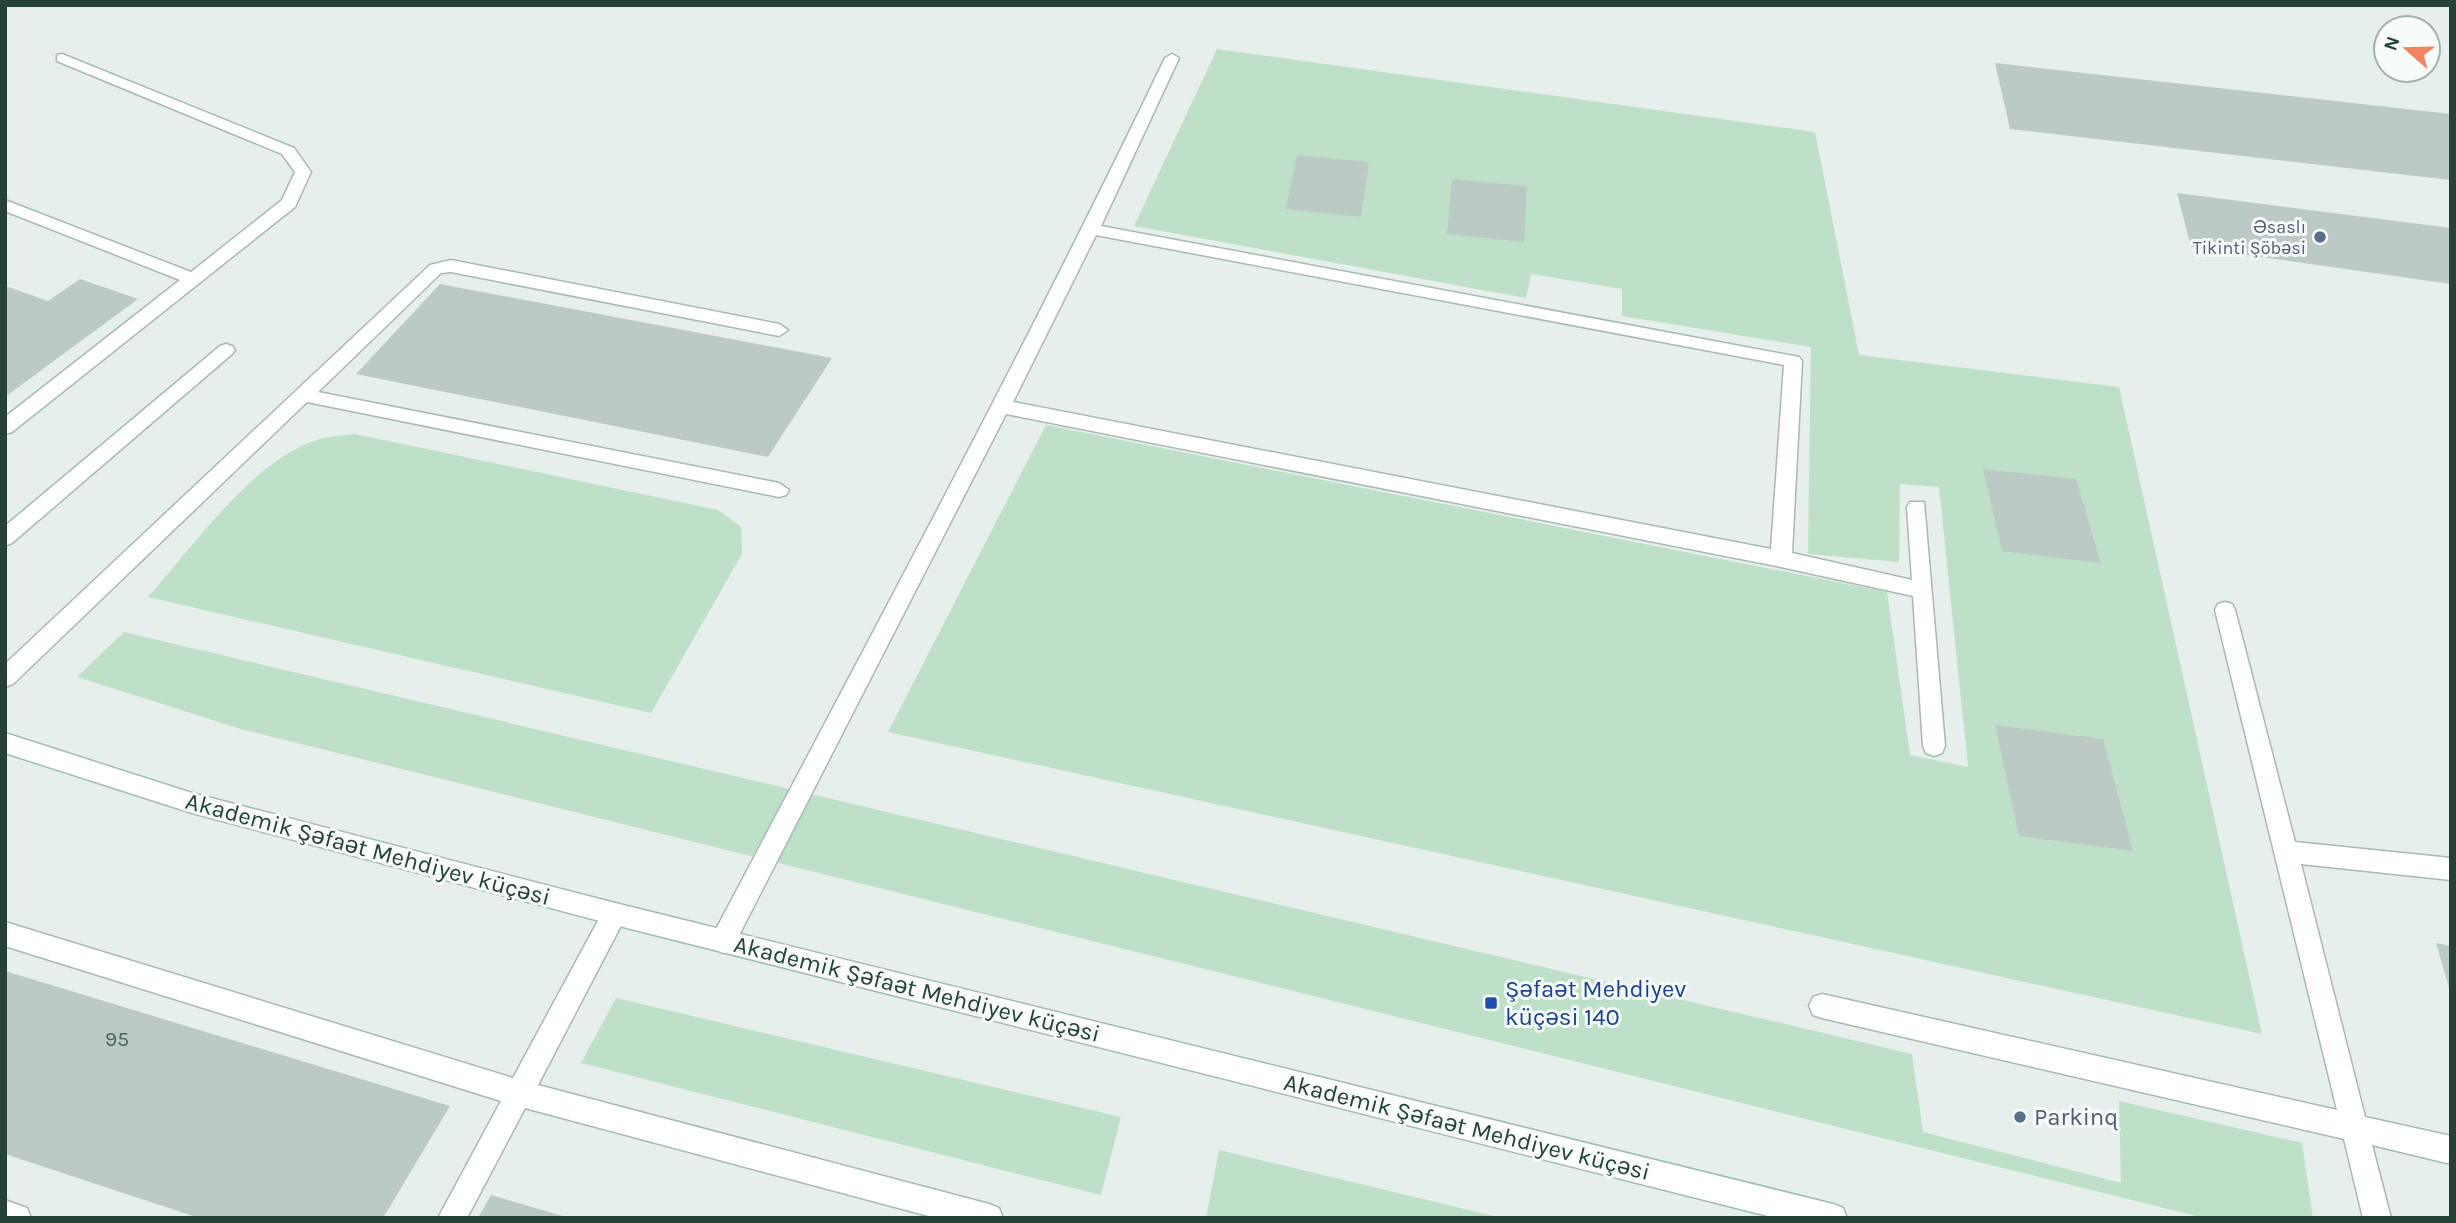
<svg xmlns="http://www.w3.org/2000/svg" width="2456" height="1223" viewBox="0 0 2456 1223" font-family="Karla,sans-serif">
<rect width="100%" height="100%" fill="#e6efeb"/>
<!-- green -->
<g fill="#bfe0c8">
<polygon points="1217,49 1815,132 1859,355 2119,387 2262,1034 888,732 1046,425 1887,592 1910,755 1968,767 1939,487 1900,484 1899,562 1808,554 1811,347 1622,316 1622,289 1531,274 1526,298 1134,226"/>
<path d="M 355,434 L 718,510 L 741,527 L 742,554 L 651,713 L 148,597 C 192,548 254,459 317,440 C 329,436 343,436 355,434 Z"/>
<polygon points="124,632 1912,1054 1923,1132 2121,1183 2119,1101 2302,1143 2313,1218 2204,1218 241,729 77,677"/>
<polygon points="616,998 1121,1117 1101,1195 581,1063"/>
<polygon points="1219,1150 1502,1218 1206,1218"/>
</g>
<!-- building -->
<g fill="#bbcac4">
<polygon points="1995,63 2451,114 2451,180 2010,129"/>
<polygon points="1297,155 1369,162 1361,217 1286,209"/>
<polygon points="1452,179 1527,186 1524,242 1447,234"/>
<polygon points="2177,193 2451,228 2451,284 2191,247"/>
<polygon points="80,279 138,299 5,397 5,286 48,301"/>
<polygon points="440,284 832,358 768,457 356,374"/>
<polygon points="1983,469 2076,479 2101,563 2002,551"/>
<polygon points="1995,725 2103,739 2133,851 2019,836"/>
<polygon points="2436,943 2451,946 2451,991 2450,991"/>
<polygon points="5,971 450,1106 383,1218 199,1218 5,1154"/>
<polygon points="491,1195 566,1217 566,1218 478,1218"/>
</g>
<g fill="none" stroke-linecap="round" stroke-linejoin="round">
<!-- lane casing -->
<g stroke="#a8b8b2" stroke-width="3">
<g id="lane">
<polygon points="62,54 294,148 311,172 295,207 12,432 5,434 5,417 180,280 5,211 5,200 191,272 282,200 295,172 282,154 57,61 57,55"/>
<path d="M 1172,54 L 1179,58 L 1101,226 L 1799,357 L 1802,361 L 1792,553 L 1912,580 L 1907,507 L 1910,502 L 1924,502 L 1945,746 L 1942,753 L 1934,756 L 1926,753 L 1923,746 L 1913,596 L 1781,567 L 1006,414 L 732,949 L 723,953 L 714,949 L 711,941 L 714,933 C 867,643 1023,354 1165,58 ZM 1096,235 L 1784,365 L 1771,549 L 1013,402 Z"/>
<polygon points="451,260 779,324 788,330 779,336 451,272 441,273 318,392 779,483 789,490 786,495 779,497 307,402 13,684 5,687 5,664 430,265"/>
<polygon points="226,344 232,346 235,350 232,354 12,543 5,546 5,526 220,346"/>
<polygon points="2225,602 2232,604 2235,610 2295,842 2451,858 2451,880 2301,864 2365,1117 2451,1136 2451,1164 2372,1145 2391,1218 2363,1218 2344,1139 1822,1018 1813,1015 1809,1006 1813,997 1822,994 2337,1110 2215,610 2218,604"/>
<polygon points="615,903 624,906 627,914 538,1085 989,1204 999,1208 1003,1218 936,1218 525,1108 467,1218 438,1218 501,1101 5,946 5,922 513,1078 606,906"/>
<polygon points="5,1200 27,1208 31,1218 5,1218"/>
</g>
</g>
<!-- secondary casing -->
<g stroke="#a4bbb3" stroke-width="3">
<polygon id="secondary" points="5,733 192,793 615,903 1833,1204 1843,1208 1847,1218 1776,1218 615,925 192,813 5,753"/>
</g>
<!-- lane -->
<use href="#lane" fill="#fff" fill-rule="evenodd"/>
<!-- secondary -->
<use href="#secondary" fill="#fff" fill-rule="evenodd"/>
</g>
<!-- markers -->
<g fill="#5c6f8a" stroke="#f7fbf9" stroke-width="2.5">
<circle cx="2320" cy="237" r="7"/>
<circle cx="2020" cy="1117" r="7"/>
</g>
<rect fill="#1a4fb4" stroke="#f7fbf9" stroke-width="2.5" x="1484" y="996" width="14" height="14" rx="3.5"/>
<g text-anchor="middle" dominant-baseline="central" stroke-width="6" stroke-linejoin="round" paint-order="stroke">
<!-- far-service labels -->
<g font-size="18" fill="#4e5e75" stroke="#f7fbf9" text-anchor="end">
<text x="2306" y="227">Əsaslı<tspan x="2306" dy="21">Tikinti Şöbəsi</tspan></text>
</g>
<!-- near-number labels -->
<g font-size="21" fill="#4a645c">
<text x="117" y="1039">95</text>
</g>
<!-- near-street labels -->
<g font-size="24" fill="#24423a" stroke="#f7fbf9">
<text transform="translate(368 849) rotate(15)">Akademik Şəfaət Mehdiyev küçəsi</text>
<text transform="translate(917 989) rotate(14)">Akademik Şəfaət Mehdiyev küçəsi</text>
<text transform="translate(1467 1127) rotate(14)">Akademik Şəfaət Mehdiyev küçəsi</text>
</g>
<!-- near-transit labels -->
<g font-size="24" fill="#164399" stroke="#f7fbf9" text-anchor="start">
<text x="1505" y="989">Şəfaət Mehdiyev<tspan x="1505" dy="28">küçəsi 140</tspan></text>
</g>
<!-- near-service labels -->
<g font-size="24" fill="#4e5e75" stroke="#f7fbf9" text-anchor="start">
<text x="2034" y="1117">Parkinq</text>
</g>
</g>
<!-- border -->
<rect width="2456" height="1223" fill="none" stroke="#24423a" stroke-width="14"/>
<!-- north arrow -->
<g transform="translate(2407 49) rotate(290)"><circle r="33" fill="#f7fbf9" stroke="#a3b1ad" stroke-width="2"/>
<path d="M0-5L12 26L0 18L-12 26Z" fill="#f4845f"/>
<text y="-10" font-size="19" font-weight="bold" text-anchor="middle" fill="#24423a">N</text>
</g>
</svg>
